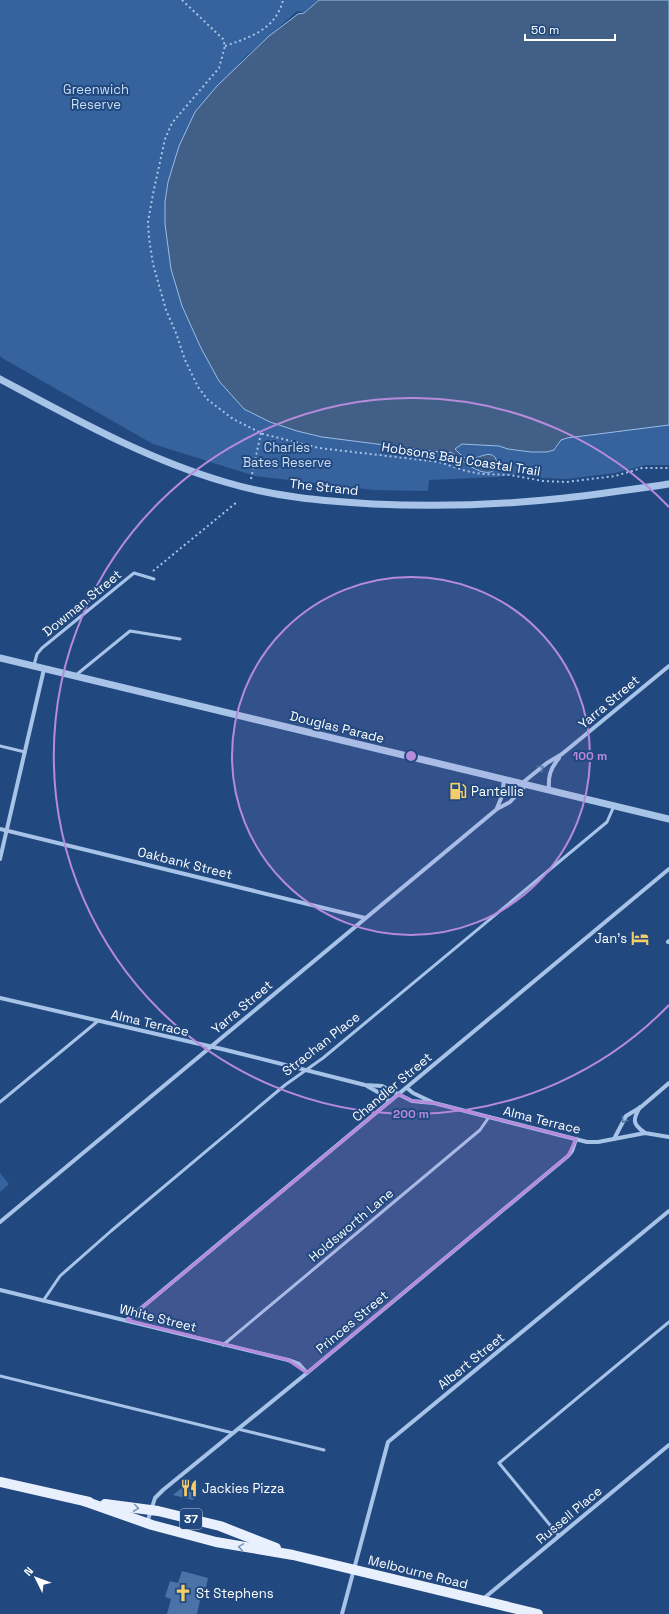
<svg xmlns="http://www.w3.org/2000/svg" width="669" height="1614" viewBox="0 0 669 1614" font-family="'Space Grotesk',sans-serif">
<rect width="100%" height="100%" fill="#22497f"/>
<!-- green -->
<g fill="#36629d">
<polygon points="0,0 318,0 304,12 297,11 241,61 242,63 217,86 195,112 179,146 168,182 165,202 165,224 171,269 182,306 201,348 219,381 244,409 270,422 297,431 322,437 448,453 462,444 499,446 509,449 531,452 556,448 561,440 567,437 669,425 669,465 646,465 615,473 567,479 543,478 522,473 498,477 429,480 428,491 373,490 255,476 153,444 2,358 0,356"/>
<polygon points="0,1173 9,1184 0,1192"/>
</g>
<!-- water -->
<path fill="#426087" stroke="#9bbee8" d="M 319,0 L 669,0 L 669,425 L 567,438 L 561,440 L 554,450 L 547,452 L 531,452 L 508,449 L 499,446 L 462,444 L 455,449 C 459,453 464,459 470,459 C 479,459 493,447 497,462 C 497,464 497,466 496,468 C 487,482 459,459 451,452 L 448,453 L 322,437 L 297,431 L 270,422 L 244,409 L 219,381 L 201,348 L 182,306 L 171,269 L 165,224 L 165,202 L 168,182 L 179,146 L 195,112 L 217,86 L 269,36 L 298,14 L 304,13 Z"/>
<!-- building -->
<g fill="#4b73a8">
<polygon points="190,1481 198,1484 193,1500 173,1495"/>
<polygon points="182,1571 208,1578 206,1588 203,1587 197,1614 167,1614 171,1599 165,1597 170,1581 178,1583"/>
</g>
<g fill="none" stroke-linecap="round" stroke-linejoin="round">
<!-- path -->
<g stroke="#a7c3e7" stroke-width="2" stroke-dasharray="2 3" stroke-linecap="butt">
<polyline points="182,0 223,39 225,46 219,68 172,123 165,139 153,194 148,222 149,238 153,264 166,310 176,333 185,360 198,387 208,400 233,419 263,434 319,448 439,462 466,471 482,474 510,475 543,481 566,482 615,476 642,468 669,468"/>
<path d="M 225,46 C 251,37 276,29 283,0"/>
<polyline points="251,479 261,433"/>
<polyline points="153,571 237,502"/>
</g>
<!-- service -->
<g stroke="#a7c3e7" stroke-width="3">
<polyline points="34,665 37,654 42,648 134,573 154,579"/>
<polyline points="76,675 130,631 180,639"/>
<polyline points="0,746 25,752"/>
<polyline points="0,1102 98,1021"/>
<polyline points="43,1301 60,1276 111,1231 285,1085 323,1058 607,822 614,806"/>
<polyline points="223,1345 480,1130 489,1117"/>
<polyline points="0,1376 233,1433"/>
<polyline points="238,1429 324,1450"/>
<polyline points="559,1536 499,1463 669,1322"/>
</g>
<!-- minor -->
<g stroke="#a7c3e7" stroke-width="4">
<polyline points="521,784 547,763 562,754 669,666"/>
<path d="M 549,791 C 548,776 550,769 559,758"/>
<polyline points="497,808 502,796 504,780"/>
<polyline points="0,829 365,918"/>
<polyline points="0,859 44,669"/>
<polyline points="668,942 669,941"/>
<polyline points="0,998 226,1050 365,1085 382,1086 412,1101 434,1103 587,1142 598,1142 645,1133 669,1137"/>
<polyline points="367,1086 383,1095 389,1102"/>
<polyline points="407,1088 413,1093 432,1102"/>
<path d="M 640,1107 C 633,1119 632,1124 644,1132"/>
<polyline points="614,1139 626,1116 641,1107 669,1083"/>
<polyline points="0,1222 497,809 510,802 526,785"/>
<polyline points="0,1290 288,1360 299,1364 307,1373"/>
<polyline points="127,1320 669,869"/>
<polyline points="147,1523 155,1498 163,1490 307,1373 568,1156 572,1151 576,1139"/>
<polyline points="483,1599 669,1445"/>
<polyline points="342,1614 388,1442 669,1211"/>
</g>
<!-- tertiary -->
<g stroke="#a7c3e7" stroke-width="7">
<path d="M 0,379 C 73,418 146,459 225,482 C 275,497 322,501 373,504 C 437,507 501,505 565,498 C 600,494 634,489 669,484"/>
<polyline points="0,658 669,819"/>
</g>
<!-- primary -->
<g stroke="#e9f0fd" stroke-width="10">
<polyline points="0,1482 89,1502"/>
<polyline points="84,1501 152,1525 216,1542 293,1555 538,1614"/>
<polyline points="105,1504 158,1511 220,1526 276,1548"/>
</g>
</g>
<!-- one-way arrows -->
<defs><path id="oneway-chevron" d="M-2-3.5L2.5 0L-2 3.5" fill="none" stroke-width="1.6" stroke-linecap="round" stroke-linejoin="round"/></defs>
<g stroke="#5174a3">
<use href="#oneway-chevron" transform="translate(541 768) rotate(-38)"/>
<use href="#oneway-chevron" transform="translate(624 1120) rotate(126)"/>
</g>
<g stroke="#7c94b8">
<use href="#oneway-chevron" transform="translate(136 1508) rotate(8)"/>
<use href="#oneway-chevron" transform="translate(241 1547) rotate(-171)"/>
</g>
<!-- marked area -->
<path fill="#b68bdc" fill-opacity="0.2" stroke="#b68bdc" stroke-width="3" stroke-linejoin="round" d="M 399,1094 L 412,1101 L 434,1103 L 576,1139 L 568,1156 L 307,1373 L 288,1360 L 127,1320 Z"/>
<!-- distance rings -->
<circle cx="411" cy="756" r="179" fill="#b68bdc" fill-opacity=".12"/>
<g fill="none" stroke="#b68bdc" stroke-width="2">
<circle cx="411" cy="756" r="179"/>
<path d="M669 1005A358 358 0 1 1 669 507"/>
</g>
<!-- icons -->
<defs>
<g id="fuel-bare" transform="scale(1.38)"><path d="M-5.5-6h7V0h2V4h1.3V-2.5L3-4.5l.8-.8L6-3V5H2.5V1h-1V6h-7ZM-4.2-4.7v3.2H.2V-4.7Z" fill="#f3cd69" stroke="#22497f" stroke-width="2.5" paint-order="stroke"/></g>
<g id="hotel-bare" transform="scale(1.38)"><path d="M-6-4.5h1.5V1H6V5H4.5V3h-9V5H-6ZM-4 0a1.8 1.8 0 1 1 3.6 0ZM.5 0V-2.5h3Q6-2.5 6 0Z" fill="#f3cd69" stroke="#22497f" stroke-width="2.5" paint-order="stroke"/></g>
<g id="restaurant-bare" transform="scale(1.38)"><path d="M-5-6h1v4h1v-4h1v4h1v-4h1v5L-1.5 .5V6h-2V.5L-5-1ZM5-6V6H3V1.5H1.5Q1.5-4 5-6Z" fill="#f3cd69" stroke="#22497f" stroke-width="2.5" paint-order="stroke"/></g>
<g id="church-bare" transform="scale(1.38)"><path d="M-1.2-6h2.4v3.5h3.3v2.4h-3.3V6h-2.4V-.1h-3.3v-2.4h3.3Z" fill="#f3cd69" stroke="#22497f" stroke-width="2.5" paint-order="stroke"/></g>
</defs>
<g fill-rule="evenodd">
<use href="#fuel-bare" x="458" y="791"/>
<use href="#hotel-bare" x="640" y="938"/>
<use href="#restaurant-bare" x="189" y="1488"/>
<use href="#church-bare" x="183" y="1593"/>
</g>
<g text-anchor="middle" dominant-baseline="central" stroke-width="4" stroke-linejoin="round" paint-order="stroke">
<!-- shield labels -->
<rect fill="#22497f" stroke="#bdc8d9" stroke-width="1" x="180" y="1509" width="22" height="20" rx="3"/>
<g font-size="12" font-weight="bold" fill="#fff">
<text x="191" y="1519">37</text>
</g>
<!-- park labels -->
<g font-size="13" fill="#cbddf5" stroke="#22497f">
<text x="96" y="89">Greenwich<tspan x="96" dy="15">Reserve</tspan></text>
<text x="287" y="447">Charles<tspan x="287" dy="15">Bates Reserve</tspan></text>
</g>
<!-- street labels -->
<g font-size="13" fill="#fff" stroke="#22497f">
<text transform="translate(461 459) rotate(9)">Hobsons Bay Coastal Trail</text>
<text transform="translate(324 487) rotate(6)">The Strand</text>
<text transform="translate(82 603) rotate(-39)">Dowman Street</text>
<text transform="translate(609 702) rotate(-40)">Yarra Street</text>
<text transform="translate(337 727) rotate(14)">Douglas Parade</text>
<text transform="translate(185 863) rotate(14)">Oakbank Street</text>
<text transform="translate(242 1007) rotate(-40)">Yarra Street</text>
<text transform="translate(150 1023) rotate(13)">Alma Terrace</text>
<text transform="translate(321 1044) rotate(-38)">Strachan Place</text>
<text transform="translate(392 1087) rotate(-40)">Chandler Street</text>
<text transform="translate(542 1120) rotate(14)">Alma Terrace</text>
<text transform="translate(351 1225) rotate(-40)">Holdsworth Lane</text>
<text transform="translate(158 1318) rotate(14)">White Street</text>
<text transform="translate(352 1322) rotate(-40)">Princes Street</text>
<text transform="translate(471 1361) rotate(-39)">Albert Street</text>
<text transform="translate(569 1515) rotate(-40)">Russell Place</text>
<text transform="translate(418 1572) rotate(14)">Melbourne Road</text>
</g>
<!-- poi labels -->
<g font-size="13" fill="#fff" stroke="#22497f" text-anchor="start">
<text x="471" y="791">Pantellis</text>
<text x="627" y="938" text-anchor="end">Jan's</text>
<text x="202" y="1488">Jackies Pizza</text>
<text x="196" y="1593">St Stephens</text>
</g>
</g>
<circle cx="411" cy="756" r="6" fill="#b68bdc" stroke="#22497f" stroke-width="2"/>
<g font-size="12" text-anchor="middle" font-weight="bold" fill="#b68bdc" stroke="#22497f" stroke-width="4" stroke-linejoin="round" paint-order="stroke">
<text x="590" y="760">100 m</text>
<text x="411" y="1118">200 m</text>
</g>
<!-- north arrow -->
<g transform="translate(36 1578) rotate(312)" stroke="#22497f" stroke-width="3" paint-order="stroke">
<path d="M0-3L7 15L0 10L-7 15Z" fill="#ffffff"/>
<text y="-6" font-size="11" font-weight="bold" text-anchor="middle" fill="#ffffff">N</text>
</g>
<!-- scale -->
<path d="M525 34v6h90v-6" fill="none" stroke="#ffffff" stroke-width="2"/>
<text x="531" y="34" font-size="12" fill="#ffffff" stroke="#22497f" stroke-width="3" paint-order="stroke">50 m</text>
</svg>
